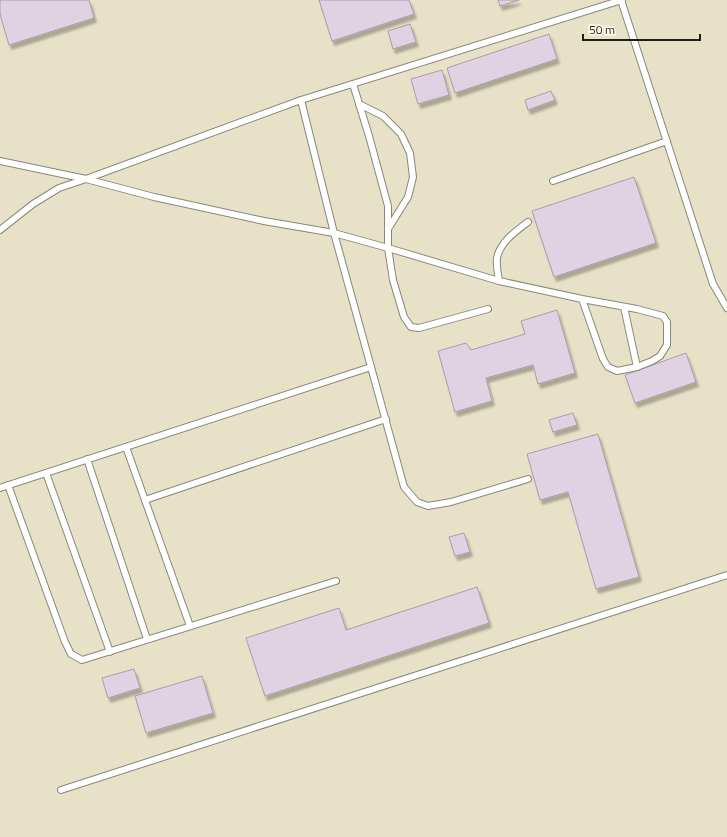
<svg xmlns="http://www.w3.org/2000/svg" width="727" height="837" viewBox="0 0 727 837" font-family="'Titillium Web',sans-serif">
<defs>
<filter id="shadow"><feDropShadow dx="2.5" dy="4.5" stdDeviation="1" flood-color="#0004"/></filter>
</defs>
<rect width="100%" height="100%" fill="#f2efdb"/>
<!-- built -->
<rect fill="#e7e2c7" x="0" y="0" width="727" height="837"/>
<!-- building -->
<g fill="#e0d2e2" stroke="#aa9cab" filter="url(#shadow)">
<polygon points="0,0 89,0 94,18 9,45 0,14"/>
<polygon points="319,0 409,0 414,14 332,41"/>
<polygon points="498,0 519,0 500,6"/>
<polygon points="410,24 416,42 393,49 388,31"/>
<polygon points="549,34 557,59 455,93 447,68"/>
<polygon points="442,70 449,95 418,104 411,79"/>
<polygon points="551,91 555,100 528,110 525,100"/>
<polygon points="634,177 656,243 554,277 532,211"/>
<polygon points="557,310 575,373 538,384 533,365 486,378 492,401 455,412 438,351 466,343 471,350 525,334 521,321"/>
<polygon points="686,353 696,382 635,403 625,375"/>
<polygon points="573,413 577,425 553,432 549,420"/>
<polygon points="598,434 639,577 596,589 568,492 540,500 527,454"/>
<polygon points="464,533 470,552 455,556 449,537"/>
<polygon points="477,587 489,623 265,696 246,638 339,608 346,630"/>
<polygon points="134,669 140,688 108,698 102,678"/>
<polygon points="202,676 213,713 146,733 135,696"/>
</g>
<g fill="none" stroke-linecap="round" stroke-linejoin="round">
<!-- lane casing -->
<g stroke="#8a8775" stroke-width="8">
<g id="lane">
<polyline points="621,0 713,284 727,308"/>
<polyline points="353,84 369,136 388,206 388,248 393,280 404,317 411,327 419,328 488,309"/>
<polyline points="359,104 383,116 401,134 410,153 413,177 408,197 388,229"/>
<polyline points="0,161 86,179 301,100 622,0"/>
<polyline points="553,181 667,141"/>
<polyline points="0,230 33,204 59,188 86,179 154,197 264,221 334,233 388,248 499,281 582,299 637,309 663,316 667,322 667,345 660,356 652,361 637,367 617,371 608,367 603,359 582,299"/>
<path d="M 499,281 C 498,274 496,265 497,258 C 500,242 516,231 528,222"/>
<polyline points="624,307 637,367"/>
<polyline points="371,367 404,487 417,502 428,506 451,502 528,479"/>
<polyline points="126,447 190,626"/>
<polyline points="87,459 147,639"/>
<polyline points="46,473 110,652"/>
<polyline points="8,485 65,642 71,654 82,660 336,581"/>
<polyline points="0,488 371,367 334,233 301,100"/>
<polyline points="145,500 386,419"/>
<polyline points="61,790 727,575"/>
</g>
</g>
<!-- lane -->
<use href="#lane" stroke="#fff" stroke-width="6"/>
</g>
<!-- scale -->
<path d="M583 34v6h117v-6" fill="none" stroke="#1f1d16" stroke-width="2"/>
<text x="589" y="34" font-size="12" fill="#1f1d16" stroke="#fffcec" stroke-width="3" paint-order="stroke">50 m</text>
</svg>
